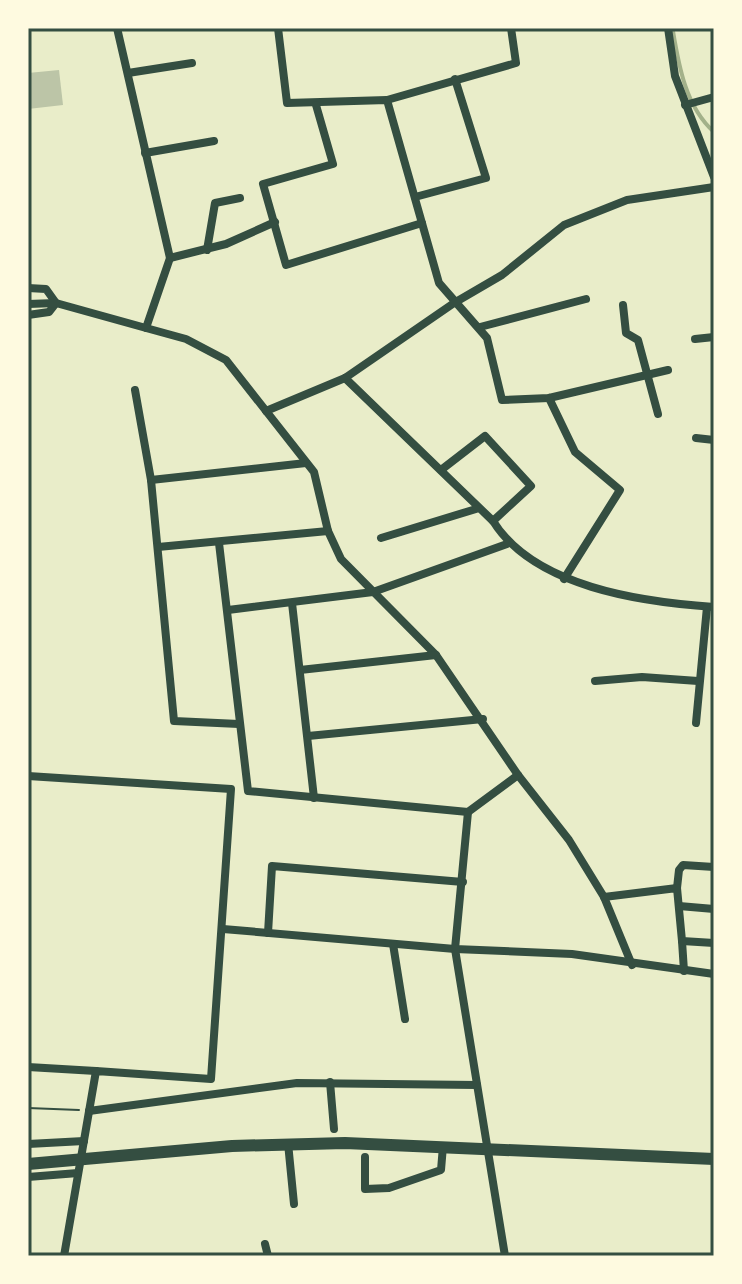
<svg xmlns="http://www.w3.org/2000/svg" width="742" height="1284" viewBox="0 0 742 1284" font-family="'PT Sans',sans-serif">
<rect width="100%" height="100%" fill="#e9edc9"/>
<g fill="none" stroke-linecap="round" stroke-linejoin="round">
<!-- stream -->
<path stroke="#a3b18a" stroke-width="4" d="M 673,31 C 679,67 686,107 714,132"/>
</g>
<!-- building -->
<polygon fill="#bcc5a7" points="59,70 63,105 28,109 28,73"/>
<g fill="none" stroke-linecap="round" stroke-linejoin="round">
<!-- path -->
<polyline stroke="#344e41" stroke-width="2" points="28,1108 79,1110"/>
<!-- minor -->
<g stroke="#344e41" stroke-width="8">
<polyline points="117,28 170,258 146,328"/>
<polyline points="278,28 287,103 387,100 439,283 487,338 502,400 549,398 668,370"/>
<polyline points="668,28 675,76 714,177"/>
<polyline points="128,73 192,63"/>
<polyline points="387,100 516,63 511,28"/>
<polyline points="316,105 333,164 263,184 286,265 422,223"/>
<polyline points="685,105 714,97"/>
<polyline points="145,153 214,141"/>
<polyline points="415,197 486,178 455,79"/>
<polyline points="207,250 215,203 240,198"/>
<polyline points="170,258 226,244 275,222"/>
<polyline points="28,288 46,289 56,303 49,312 28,315"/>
<polyline points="28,304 56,303 146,328 186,339 226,360 314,472 328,531 341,559 436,655 518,775 569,840 604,897 632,965"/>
<polyline points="623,305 626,333 638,340 658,414"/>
<polyline points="480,327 586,299"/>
<polyline points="695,339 714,337"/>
<path d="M 345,378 L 493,521 C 534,587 641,602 714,607"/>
<polyline points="135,390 151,480 174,721 239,724"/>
<polyline points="549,398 575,452 620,490 564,579"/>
<polyline points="266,411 345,378 454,303 502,275 564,225 627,200 714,187"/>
<polyline points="696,438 714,440"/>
<polyline points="441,470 485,436 531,486 493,521"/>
<polyline points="151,480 306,463"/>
<polyline points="381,538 476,509"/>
<polyline points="219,543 248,791 468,812"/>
<polyline points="158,547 328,531"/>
<polyline points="292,603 314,798"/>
<polyline points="228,610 373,592 507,544"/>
<polyline points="300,670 436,655"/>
<polyline points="595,681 642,677 698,681"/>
<polyline points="696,723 707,607"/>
<polyline points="308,736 483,719"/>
<polyline points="28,776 231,789 211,1079 96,1071 64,1256"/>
<polyline points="677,888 679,870 683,865 714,867"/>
<polyline points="604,897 677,888 682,941 714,943"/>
<polyline points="679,906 714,909"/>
<polyline points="223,929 455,949 572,954 714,974"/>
<polyline points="268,933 272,866 463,882"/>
<polyline points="682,941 684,971"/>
<polyline points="393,944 405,1019"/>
<polyline points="28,1067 96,1071"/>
<polyline points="330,1082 334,1129"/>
<polyline points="89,1111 297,1083 477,1085"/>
<polyline points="288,1143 294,1204"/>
<polyline points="28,1144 84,1141"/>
<polyline points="365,1157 365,1189 389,1188 441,1170 443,1146"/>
<polyline points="28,1177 78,1173"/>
<polyline points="265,1244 268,1256"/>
<polyline points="505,1256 455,949 468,812 518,775"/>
</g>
<!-- primary -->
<polyline stroke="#344e41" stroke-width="12" points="28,1164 232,1146 345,1143 714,1159"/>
</g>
<!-- border -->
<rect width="742" height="1284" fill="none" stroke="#fefae0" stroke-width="60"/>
<rect x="30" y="30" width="682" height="1224" fill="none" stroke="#344e41" stroke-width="3"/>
</svg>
